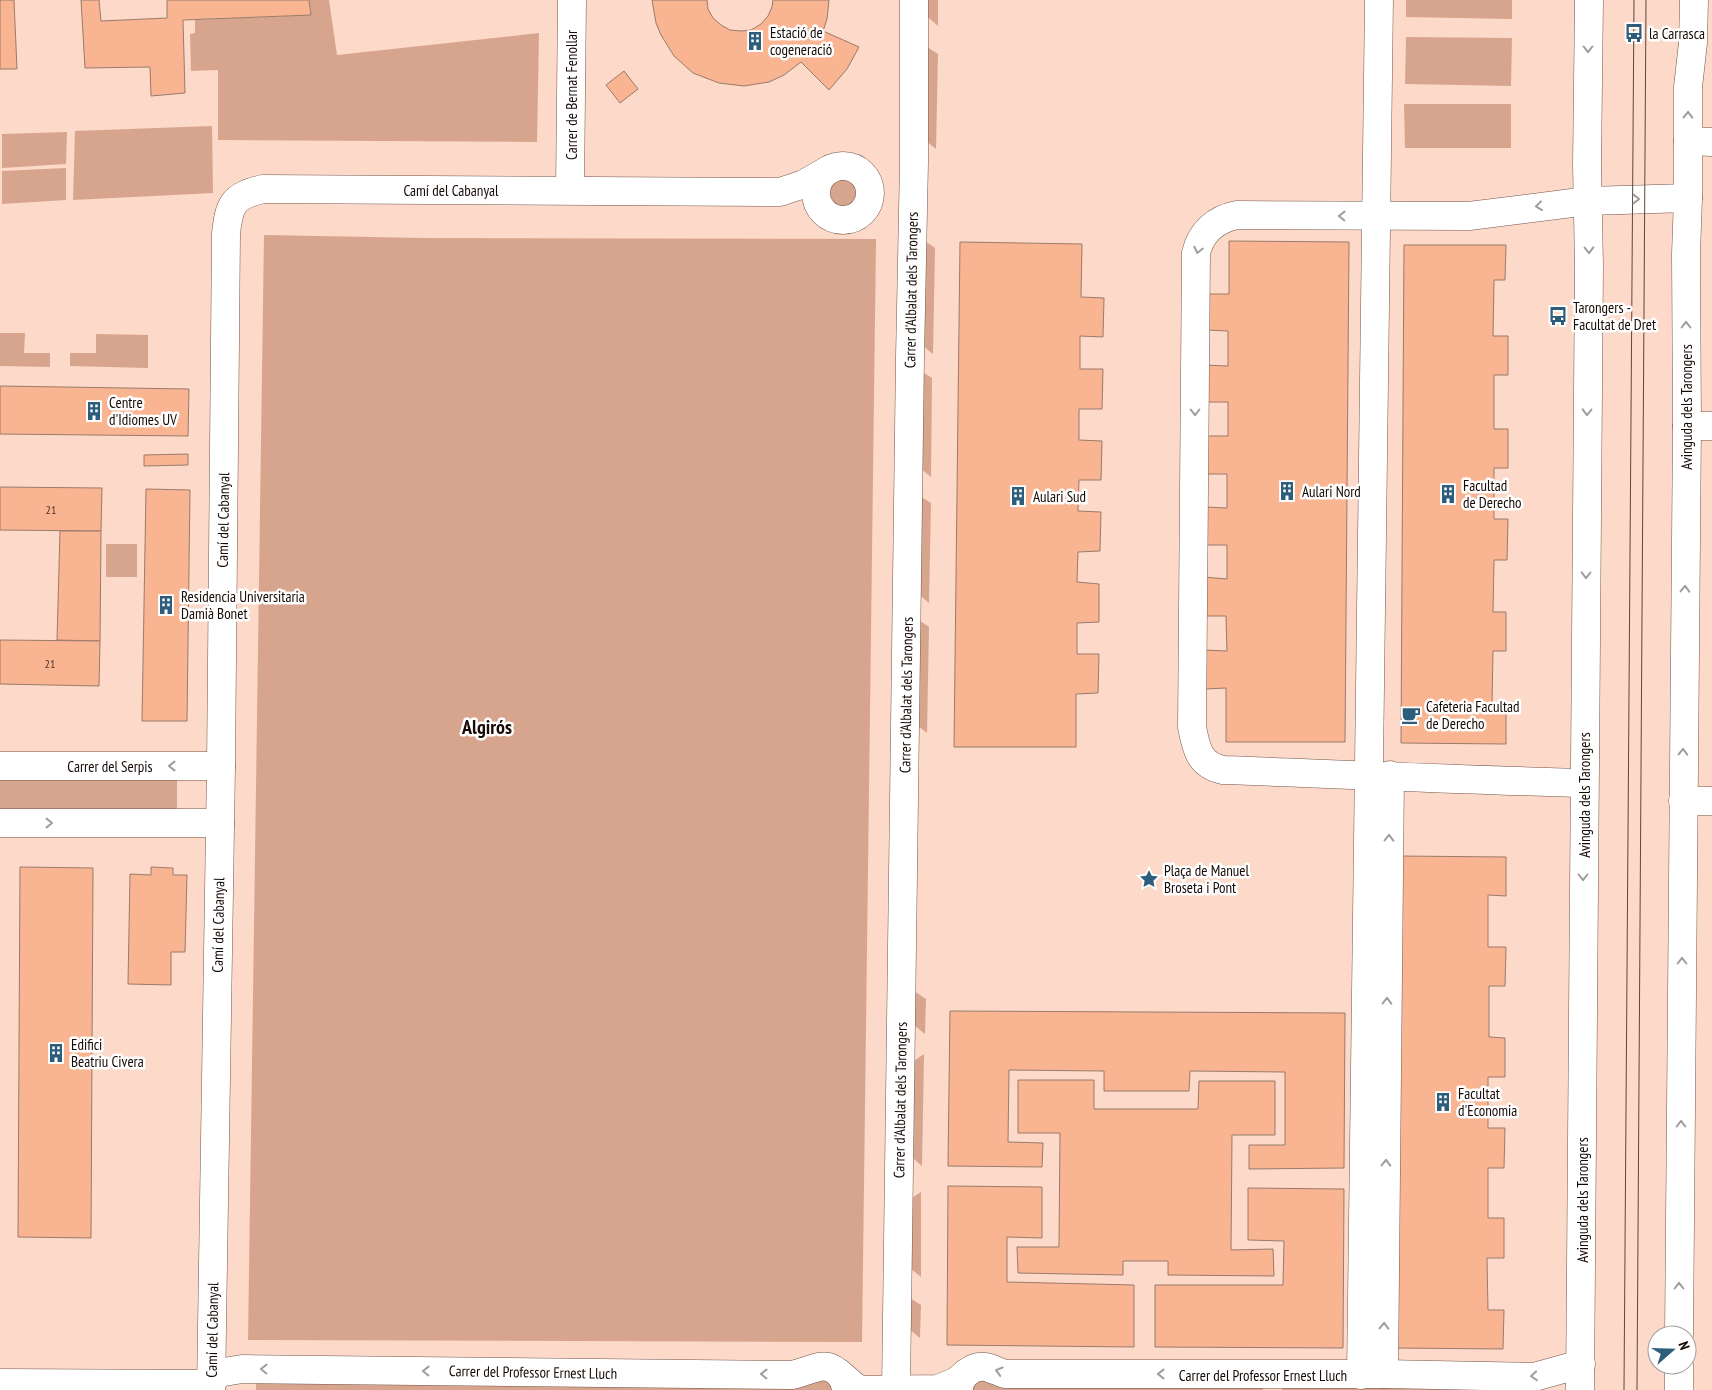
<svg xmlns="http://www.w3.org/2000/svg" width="1712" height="1390" viewBox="0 0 1712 1390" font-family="'PT Sans Narrow',sans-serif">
<rect width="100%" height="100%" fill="#fcd9c8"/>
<!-- green -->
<g fill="#d7a58e">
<polygon points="309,0 329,0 337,55 539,33 537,142 218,140 218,70 191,71 190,34 195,33 195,20 310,15"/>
<polygon points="923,0 938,0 938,26 923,13"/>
<polygon points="1406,0 1512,0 1512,19 1406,17"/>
<polygon points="1406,37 1512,38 1511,86 1405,84"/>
<polygon points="922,44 938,54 936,149 921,137"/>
<polygon points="1404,104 1511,104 1511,148 1405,148"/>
<polygon points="212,126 213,193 73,200 75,131"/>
<polygon points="67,132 66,164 2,168 2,134"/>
<polygon points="66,168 66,200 2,204 2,171"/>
<circle cx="844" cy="193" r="19"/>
<polygon points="264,235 424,238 876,239 862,1342 248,1340"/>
<polygon points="919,237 935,248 933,354 918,342"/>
<polygon points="0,333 25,333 24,353 50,353 50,367 0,366"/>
<polygon points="96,334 148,335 148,368 70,366 70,353 96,353"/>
<polygon points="916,368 932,378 931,477 916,465"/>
<polygon points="915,493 931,503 929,603 914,590"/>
<rect x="106" y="544" width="31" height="33"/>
<polygon points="913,616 929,627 927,733 912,721"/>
<polygon points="0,774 177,776 177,812 0,810"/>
<polygon points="911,989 926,999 925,1034 910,1022"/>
<polygon points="924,1054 922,1166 907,1153 908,1065"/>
<polygon points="921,1192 921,1277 906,1265 904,1203"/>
<polygon points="905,1295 921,1305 920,1338 905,1326"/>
<polygon points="256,1375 825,1378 837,1390 256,1390"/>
<polygon points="977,1380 1263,1380 1263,1390 972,1390 975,1382"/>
<polygon points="1282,1382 1505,1390 1282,1390"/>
</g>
<!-- building -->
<g fill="#f9b492" stroke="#9a7b6c">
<polygon points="0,0 14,0 17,69 0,69"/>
<polygon points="81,0 99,0 101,21 167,18 167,0 309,0 311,15 183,20 185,93 151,96 150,67 85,68"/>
<polygon points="652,0 707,0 708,9 713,18 721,25 730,30 741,31 751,30 761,24 768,16 772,7 773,0 829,0 827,19 823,31 859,47 847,69 829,90 801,62 784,75 769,82 744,86 719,83 693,73 674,56 661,35 656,23"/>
<polygon points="624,71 638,89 620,103 606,85"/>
<polygon points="1229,241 1349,242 1345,742 1226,742 1226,688 1205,689 1204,650 1227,651 1226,616 1204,616 1204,577 1227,579 1227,545 1205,545 1205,507 1227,508 1227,474 1204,474 1204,436 1228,436 1228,402 1204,402 1203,365 1228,366 1228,331 1206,330 1205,294 1229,294"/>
<polygon points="960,242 1082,244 1081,297 1104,298 1103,337 1080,336 1080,369 1103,369 1102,409 1079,409 1079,440 1102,441 1101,480 1079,480 1078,511 1101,512 1100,551 1078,552 1077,582 1099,584 1099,622 1077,623 1077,654 1099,654 1098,693 1076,694 1076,747 954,747"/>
<polygon points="1404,245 1506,245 1505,280 1494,280 1493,336 1508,336 1508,375 1494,375 1494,429 1508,429 1508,468 1494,468 1494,519 1508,519 1507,560 1494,560 1493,612 1506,612 1506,651 1493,651 1492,703 1506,703 1506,744 1401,743"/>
<polygon points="0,386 189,389 188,436 0,434"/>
<polygon points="188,454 188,465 144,466 144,455"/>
<polygon points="0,487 102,488 101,531 0,530"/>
<polygon points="146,489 190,490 187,721 142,721"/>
<polygon points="60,531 101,531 100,641 57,640"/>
<polygon points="0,640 100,641 99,686 0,684"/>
<polygon points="1399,856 1506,857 1506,896 1488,895 1488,947 1506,947 1505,986 1489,986 1489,1037 1505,1038 1505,1077 1488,1077 1488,1128 1505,1128 1504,1168 1488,1168 1488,1218 1504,1218 1504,1258 1487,1258 1488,1310 1504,1310 1503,1349 1396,1348"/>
<polygon points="20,867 93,868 91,1238 18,1237"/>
<polygon points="151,867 173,868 173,875 187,875 185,952 171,952 171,985 128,984 130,874 151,875"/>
<polygon points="950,1011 1345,1013 1344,1168 1249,1169 1249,1145 1285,1145 1285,1072 1190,1071 1189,1091 1104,1091 1104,1071 1009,1070 1008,1142 1043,1143 1042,1167 948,1166"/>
<polygon points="1018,1080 1094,1080 1094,1109 1198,1109 1199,1081 1275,1081 1275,1135 1232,1135 1231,1250 1273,1249 1274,1276 1168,1275 1168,1261 1123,1261 1123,1275 1018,1273 1017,1247 1059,1247 1060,1133 1018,1133"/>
<polygon points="948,1186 1042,1187 1042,1238 1007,1237 1007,1282 1134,1285 1134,1347 947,1345"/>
<polygon points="1248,1188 1344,1189 1343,1348 1155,1347 1155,1285 1283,1285 1284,1241 1248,1240"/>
</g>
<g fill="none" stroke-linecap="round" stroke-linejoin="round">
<!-- minor casing -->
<g stroke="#745648" stroke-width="29">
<g id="minor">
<polyline points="1688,141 1712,142"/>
<circle cx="843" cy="193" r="27"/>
<polyline points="570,190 572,0"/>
<polyline points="1687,426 1712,426"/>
<polyline points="0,766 221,766"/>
<path d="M 1584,783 C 1463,780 1343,774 1223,770 C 1199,765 1196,748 1192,727 L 1196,253 C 1201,232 1216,219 1237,215 L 1469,216 L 1588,201"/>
<polyline points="1683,801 1712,801"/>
<polyline points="0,823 220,823"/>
<polyline points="839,1373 855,1387 862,1390 938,1389 957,1381 966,1373"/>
<polyline points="1384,1374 1390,775"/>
<polyline points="1361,1375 1379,0"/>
<polyline points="0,1383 211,1384"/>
<path d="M 211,1384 L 218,1373 L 242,1369 L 792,1375 C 801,1373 810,1369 819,1367 C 833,1364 845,1376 846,1390"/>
<path d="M 211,1390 L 221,766 L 226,234 C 229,204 233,196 263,189 L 780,192 L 804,184 L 830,169"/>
<polyline points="896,1390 910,357 914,162 914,0"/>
<path d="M 959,1390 C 959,1376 972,1365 986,1367 C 993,1369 999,1372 1005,1374 L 1384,1374 L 1534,1377 L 1581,1364"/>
</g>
</g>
<!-- major casing -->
<g stroke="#745648" stroke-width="29">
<g id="major">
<polyline points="1588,201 1688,198"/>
<polyline points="1679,1335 1687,426 1686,254 1688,198 1688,87 1693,43 1694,0"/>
<polyline points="1580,1390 1589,265 1587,165 1589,0"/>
<polyline points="1679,1390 1679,1365"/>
</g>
</g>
<!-- minor -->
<use href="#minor" stroke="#fff" stroke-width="28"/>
<!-- major -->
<use href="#major" stroke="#fff" stroke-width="28"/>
<!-- tram -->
<g stroke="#5b4840" stroke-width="1">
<polyline points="1624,1390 1634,0"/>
<polyline points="1637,1390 1646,0"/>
</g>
</g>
<!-- one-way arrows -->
<defs><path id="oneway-chevron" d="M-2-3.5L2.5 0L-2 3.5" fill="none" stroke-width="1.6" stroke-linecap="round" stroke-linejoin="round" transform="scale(1.25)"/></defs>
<g stroke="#a19d9b">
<use href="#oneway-chevron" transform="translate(1588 49) rotate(90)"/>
<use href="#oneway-chevron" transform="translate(1688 115) rotate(-89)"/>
<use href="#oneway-chevron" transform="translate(1636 199)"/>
<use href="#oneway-chevron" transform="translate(1539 206) rotate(173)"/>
<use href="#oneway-chevron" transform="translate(1342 216) rotate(-179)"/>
<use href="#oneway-chevron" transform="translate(1198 250) rotate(103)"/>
<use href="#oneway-chevron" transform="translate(1589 250) rotate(89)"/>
<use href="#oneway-chevron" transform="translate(1686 325) rotate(-90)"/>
<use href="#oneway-chevron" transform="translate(1195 412) rotate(90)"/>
<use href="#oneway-chevron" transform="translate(1587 412) rotate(91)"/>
<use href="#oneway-chevron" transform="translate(1586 575) rotate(91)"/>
<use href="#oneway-chevron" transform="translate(1685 589) rotate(-89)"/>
<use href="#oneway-chevron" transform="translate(1683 752) rotate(-89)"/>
<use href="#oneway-chevron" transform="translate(172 766) rotate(-180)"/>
<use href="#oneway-chevron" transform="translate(49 823)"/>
<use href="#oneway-chevron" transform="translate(1389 838) rotate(-89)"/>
<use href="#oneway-chevron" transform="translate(1583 877) rotate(90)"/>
<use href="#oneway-chevron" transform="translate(1682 961) rotate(-90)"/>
<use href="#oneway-chevron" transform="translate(1387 1001) rotate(-89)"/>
<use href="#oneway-chevron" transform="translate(1681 1124) rotate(-90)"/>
<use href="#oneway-chevron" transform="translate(1386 1163) rotate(-89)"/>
<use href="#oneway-chevron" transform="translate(1679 1286) rotate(-90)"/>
<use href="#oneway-chevron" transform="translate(1384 1326) rotate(-89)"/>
<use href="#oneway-chevron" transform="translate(264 1369) rotate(-179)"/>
<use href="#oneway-chevron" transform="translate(426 1371) rotate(-179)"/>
<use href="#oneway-chevron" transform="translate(999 1371) rotate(-164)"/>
<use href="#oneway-chevron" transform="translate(764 1374) rotate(-179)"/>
<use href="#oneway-chevron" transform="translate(1161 1374) rotate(-180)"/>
<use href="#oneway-chevron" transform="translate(1534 1376) rotate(175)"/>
</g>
<!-- icons -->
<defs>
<g id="bus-bare" transform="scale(1.5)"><path d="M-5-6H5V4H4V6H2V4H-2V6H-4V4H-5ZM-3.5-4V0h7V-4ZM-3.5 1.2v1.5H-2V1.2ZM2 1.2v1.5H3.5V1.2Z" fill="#2c5d7b" stroke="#fff" stroke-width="2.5" paint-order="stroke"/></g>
<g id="building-bare" transform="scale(1.5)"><path d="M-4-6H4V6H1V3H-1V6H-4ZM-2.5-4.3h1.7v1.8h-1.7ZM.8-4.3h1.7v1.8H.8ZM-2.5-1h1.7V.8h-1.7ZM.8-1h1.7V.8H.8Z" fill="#2c5d7b" stroke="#fff" stroke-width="2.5" paint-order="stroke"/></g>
<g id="cafe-bare" transform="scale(1.5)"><path d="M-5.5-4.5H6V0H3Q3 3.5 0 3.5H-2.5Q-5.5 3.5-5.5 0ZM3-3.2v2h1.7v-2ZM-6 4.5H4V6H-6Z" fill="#2c5d7b" stroke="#fff" stroke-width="2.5" paint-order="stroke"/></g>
<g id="sight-bare" transform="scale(1.5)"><path d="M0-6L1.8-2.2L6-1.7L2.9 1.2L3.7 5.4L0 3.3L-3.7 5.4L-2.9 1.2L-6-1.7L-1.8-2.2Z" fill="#2c5d7b" stroke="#fff" stroke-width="2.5" paint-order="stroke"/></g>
</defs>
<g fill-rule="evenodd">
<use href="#bus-bare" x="1634" y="33"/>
<use href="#building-bare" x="755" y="41"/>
<use href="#bus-bare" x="1558" y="316"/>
<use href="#building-bare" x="94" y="411"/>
<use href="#building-bare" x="1287" y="491"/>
<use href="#building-bare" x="1448" y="494"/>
<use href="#building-bare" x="1018" y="496"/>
<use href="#building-bare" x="166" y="605"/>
<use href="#cafe-bare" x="1411" y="715"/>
<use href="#sight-bare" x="1149" y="879"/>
<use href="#building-bare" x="56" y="1053"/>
<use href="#building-bare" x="1443" y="1102"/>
</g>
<g text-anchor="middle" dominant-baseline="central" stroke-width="5" stroke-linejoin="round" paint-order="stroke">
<!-- number labels -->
<g font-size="12" fill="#4e3428">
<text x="51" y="509">21</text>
<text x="50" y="663">21</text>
</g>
<!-- poi labels -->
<g font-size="15" fill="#150a05" stroke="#fff" text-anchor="start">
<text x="770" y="32">Estació de<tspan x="770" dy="17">cogeneració</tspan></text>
<text x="1649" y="33">la Carrasca</text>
<text x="1573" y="307">Tarongers -<tspan x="1573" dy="17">Facultat de Dret</tspan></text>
<text x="109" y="402">Centre<tspan x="109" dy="17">d'Idiomes UV</tspan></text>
<text x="1463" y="485">Facultad<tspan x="1463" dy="17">de Derecho</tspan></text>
<text x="1302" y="491">Aulari Nord</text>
<text x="1033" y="496">Aulari Sud</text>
<text x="181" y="596">Residencia Universitaria<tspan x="181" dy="17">Damià Bonet</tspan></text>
<text x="1426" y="706">Cafeteria Facultad<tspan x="1426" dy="17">de Derecho</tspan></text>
<text x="1164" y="870">Plaça de Manuel<tspan x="1164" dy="17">Broseta i Pont</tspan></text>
<text x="71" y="1044">Edifici<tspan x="71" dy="17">Beatriu Civera</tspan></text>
<text x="1458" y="1093">Facultat<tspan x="1458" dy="17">d'Economia</tspan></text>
</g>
<!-- street labels -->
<g font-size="15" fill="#150a05" stroke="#fff">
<text transform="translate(571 95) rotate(-90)">Carrer de Bernat Fenollar</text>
<text x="451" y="190">Camí del Cabanyal</text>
<text transform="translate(911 290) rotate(-89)">Carrer d'Albalat dels Tarongers</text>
<text transform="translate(1686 407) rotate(-90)">Avinguda dels Tarongers</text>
<text transform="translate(223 520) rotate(-89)">Camí del Cabanyal</text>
<text transform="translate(906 695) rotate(-89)">Carrer d'Albalat dels Tarongers</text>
<text x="110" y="766">Carrer del Serpis</text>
<text transform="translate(1584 795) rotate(-90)">Avinguda dels Tarongers</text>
<text transform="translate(218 925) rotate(-89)">Camí del Cabanyal</text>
<text transform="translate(900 1100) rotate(-89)">Carrer d'Albalat dels Tarongers</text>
<text transform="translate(1582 1200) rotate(-90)">Avinguda dels Tarongers</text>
<text transform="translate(212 1330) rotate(-89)">Camí del Cabanyal</text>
<text transform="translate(533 1372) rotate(1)">Carrer del Professor Ernest Lluch</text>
<text x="1263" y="1375">Carrer del Professor Ernest Lluch</text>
</g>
<!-- district labels -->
<g font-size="20" font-weight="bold" fill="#150a05" stroke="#fff">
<text x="487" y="727">Algirós</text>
</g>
</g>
<!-- north arrow -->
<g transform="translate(1672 1350) rotate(70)"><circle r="24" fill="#ffffff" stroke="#a19d9b"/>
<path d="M0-4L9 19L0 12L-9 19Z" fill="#2c5d7b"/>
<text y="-8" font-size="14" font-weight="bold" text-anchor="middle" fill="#150a05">N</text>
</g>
</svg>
